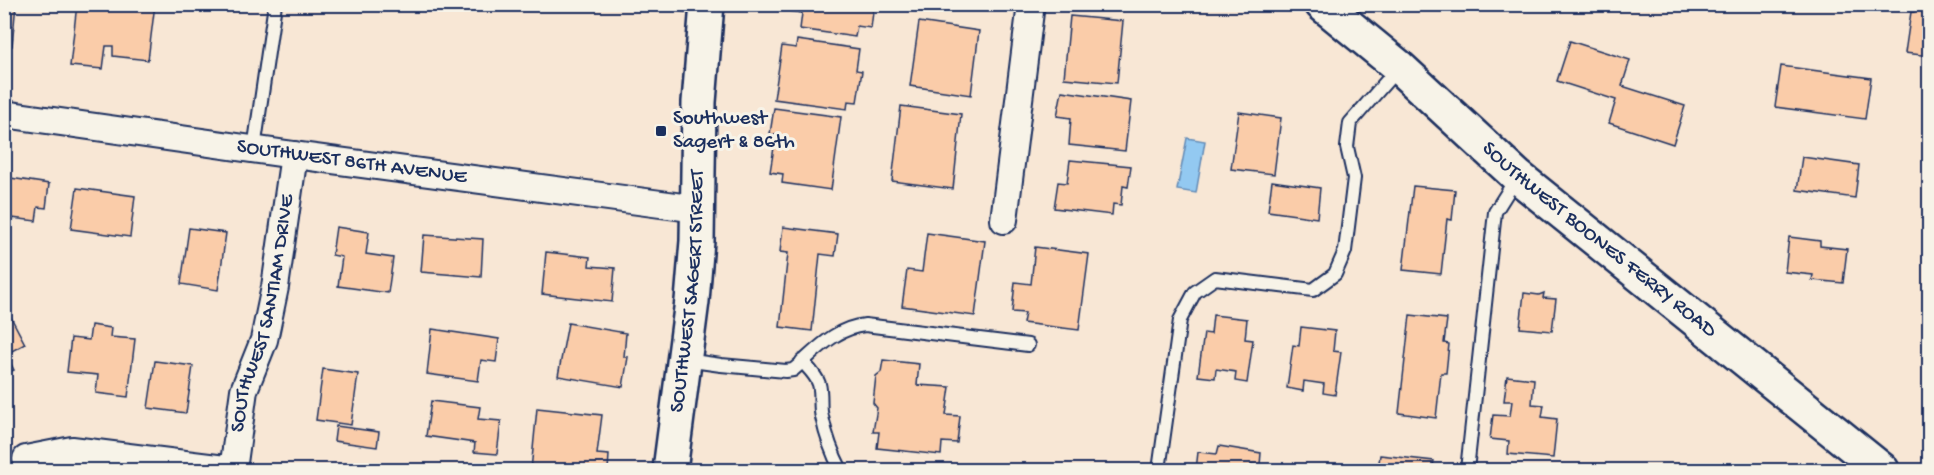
<svg xmlns="http://www.w3.org/2000/svg" width="1934" height="475" viewBox="0 0 1934 475" font-family="'Gochi Hand',sans-serif">
<rect width="100%" height="100%" fill="#f8e7d5"/>
<filter id="ink" filterUnits="userSpaceOnUse"><feTurbulence type="fractalNoise" baseFrequency=".0167" numOctaves="2"/><feDisplacementMap in="SourceGraphic" scale="12" xChannelSelector="R" yChannelSelector="G"/><feConvolveMatrix kernelMatrix="1 2 1 2 8 2 1 2 1" color-interpolation-filters="sRGB"/></filter>
<g filter="url(#ink)">
<!-- water -->
<polygon fill="#93c9f1" stroke="#638bb6" stroke-width="1.5" points="1187,138 1205,141 1196,193 1177,190"/>
<!-- building -->
<g fill="#facca9" stroke="#1b2f5e" stroke-width="1.5">
<polygon points="4,4 16,4 12,46 4,45"/>
<polygon points="77,4 155,4 148,60 113,56 113,46 106,46 103,69 70,66"/>
<polygon points="789,4 874,4 871,28 857,26 855,37 800,29 802,13 788,11"/>
<polygon points="910,4 939,4 937,13 909,9"/>
<polygon points="1915,4 1930,4 1930,56 1905,53 1911,12 1914,12"/>
<polygon points="1070,16 1123,21 1117,83 1064,78"/>
<polygon points="919,22 979,31 971,95 910,86"/>
<polygon points="797,40 859,49 856,70 862,71 857,102 848,101 847,109 774,99 782,46 796,48"/>
<polygon points="1570,41 1630,60 1622,86 1685,106 1673,144 1609,123 1616,100 1557,81"/>
<polygon points="1781,66 1871,78 1865,119 1775,107"/>
<polygon points="1062,91 1131,101 1125,151 1069,145 1071,118 1057,116"/>
<polygon points="901,106 961,114 953,189 892,181"/>
<polygon points="774,108 841,117 831,190 782,183 783,174 770,172 776,135 770,134"/>
<polygon points="1239,112 1281,118 1274,174 1231,169"/>
<polygon points="1802,157 1859,165 1855,198 1797,190"/>
<polygon points="1070,160 1131,166 1128,187 1123,186 1121,205 1113,204 1112,215 1054,208 1058,182 1067,183"/>
<polygon points="4,177 49,184 46,208 38,207 36,221 4,217"/>
<polygon points="1272,181 1320,188 1317,218 1268,211"/>
<polygon points="1413,186 1455,190 1452,220 1447,219 1441,274 1403,270"/>
<polygon points="77,188 135,196 130,237 71,229"/>
<polygon points="336,227 369,232 366,254 393,258 388,293 338,286 342,257 332,255"/>
<polygon points="783,227 838,234 835,256 820,254 812,331 780,327 788,253 780,252"/>
<polygon points="189,228 226,233 218,290 181,284"/>
<polygon points="927,233 985,241 975,316 902,306 907,270 922,272"/>
<polygon points="424,235 483,239 481,277 421,272"/>
<polygon points="1789,237 1820,241 1820,246 1847,249 1843,283 1812,280 1813,275 1785,272"/>
<polygon points="1035,247 1089,254 1079,330 1023,323 1025,313 1012,312 1015,282 1031,284"/>
<polygon points="546,252 590,257 589,266 615,268 612,302 542,294"/>
<polygon points="1524,293 1539,295 1544,293 1543,298 1556,299 1552,331 1520,328"/>
<polygon points="4,304 25,344 6,354 14,370 4,374"/>
<polygon points="1213,315 1247,319 1245,339 1253,340 1247,383 1235,381 1236,372 1216,369 1215,378 1198,376 1204,333 1211,334"/>
<polygon points="1410,315 1447,319 1444,343 1449,344 1446,373 1441,373 1436,418 1399,413"/>
<polygon points="568,323 626,333 624,357 628,357 623,387 558,376"/>
<polygon points="91,325 111,328 110,337 135,339 128,397 96,393 98,375 67,372 71,338 89,340"/>
<polygon points="1301,327 1335,331 1333,351 1341,352 1335,395 1323,393 1324,384 1304,381 1303,391 1287,388 1293,345 1299,346"/>
<polygon points="432,329 499,339 496,362 481,360 478,381 427,374"/>
<polygon points="1930,330 1930,367 1925,366"/>
<polygon points="883,360 919,364 917,385 950,387 946,415 960,416 957,443 942,442 941,455 877,448 879,432 873,432 877,408 873,403 876,376 881,372"/>
<polygon points="155,361 193,366 186,413 148,408"/>
<polygon points="323,369 358,374 351,425 316,420"/>
<polygon points="1507,376 1534,379 1532,404 1544,405 1542,417 1557,419 1553,458 1508,454 1509,441 1490,439 1493,415 1510,416 1512,401 1504,401"/>
<polygon points="431,401 480,407 478,419 501,421 497,454 474,452 475,443 426,436"/>
<polygon points="537,408 602,415 597,454 609,455 608,470 531,470"/>
<polygon points="336,426 379,432 377,447 334,441"/>
<polygon points="1219,446 1261,453 1260,465 1251,464 1250,470 1196,470 1198,452 1217,454"/>
<polygon points="1380,455 1434,461 1432,470 1378,470"/>
</g>
<g fill="none" stroke-linecap="round" stroke-linejoin="round">
<!-- service casing -->
<g stroke="#1b2f5e" stroke-width="16">
<g id="service">
<polyline points="681,4 706,8"/>
<polyline points="254,149 275,4"/>
<path d="M 685,360 L 721,365 L 786,371 L 793,370 C 815,352 834,328 865,325 L 1028,345"/>
<path d="M 802,361 C 808,368 816,375 819,384 C 822,394 819,407 822,417 C 826,436 832,453 841,470"/>
<polyline points="1159,470 1180,320 1195,292 1215,278 1313,290 1335,274 1345,251 1354,178 1347,147 1350,123 1398,68"/>
<polyline points="1467,470 1495,212 1517,177"/>
</g>
</g>
<!-- minor casing -->
<g stroke="#1b2f5e" stroke-width="30">
<g id="minor">
<path id="s1" d="M 4,114 L 294,155 L 698,209"/>
<polyline points="1004,220 1031,4"/>
<polyline points="26,459 72,450 233,470"/>
<path id="s2" d="M 233,470 L 244,390 L 264,340 L 275,287 L 294,155"/>
</g>
</g>
<!-- secondary casing -->
<g stroke="#1b2f5e" stroke-width="38">
<g id="secondary">
<path id="s3" d="M 1322,4 L 1399,67 L 1517,176 L 1882,470"/>
<path id="s4" d="M 670,470 L 692,301 L 697,241 L 699,102 L 707,4"/>
</g>
</g>
<!-- service -->
<use href="#service" stroke="#f7f3e8" stroke-width="12"/>
<!-- minor -->
<use href="#minor" stroke="#f7f3e8" stroke-width="26"/>
<!-- secondary -->
<use href="#secondary" stroke="#f7f3e8" stroke-width="33"/>
</g>
</g>
<!-- markers -->
<rect fill="#1b2f5e" stroke="#f7f3e8" stroke-width="2" x="655" y="125" width="12" height="12" rx="3"/>
<g text-anchor="middle" dominant-baseline="central" stroke-width="6" stroke-linejoin="round" paint-order="stroke">
<!-- poi labels -->
<g font-size="21" fill="#1b2f5e" stroke="#f7f3e8" text-anchor="start">
<text x="673" y="119">Southwest<tspan x="673" dy="24">Sagert &amp; 86th</tspan></text>
</g>
<!-- street labels -->
<g font-size="21" fill="#1b2f5e" stroke="#f7f3e8">
<text stroke="none"><textPath href="#s1" startOffset="351">SOUTHWEST 86TH AVENUE</textPath></text>
<text stroke="none"><textPath href="#s3" startOffset="364">SOUTHWEST BOONES FERRY ROAD</textPath></text>
<text stroke="none"><textPath href="#s4" startOffset="180">SOUTHWEST SAGERT STREET</textPath></text>
<text stroke="none"><textPath href="#s2" startOffset="160">SOUTHWEST SANTIAM DRIVE</textPath></text>
</g>
</g>
<!-- margin -->
<rect width="1934" height="475" fill="none" stroke="#f7f3e8" stroke-width="24"/>
<rect x="12" y="12" width="1910" height="451" fill="none" stroke="#1b2f5e" stroke-width="2" filter="url(#ink)"/>
</svg>
